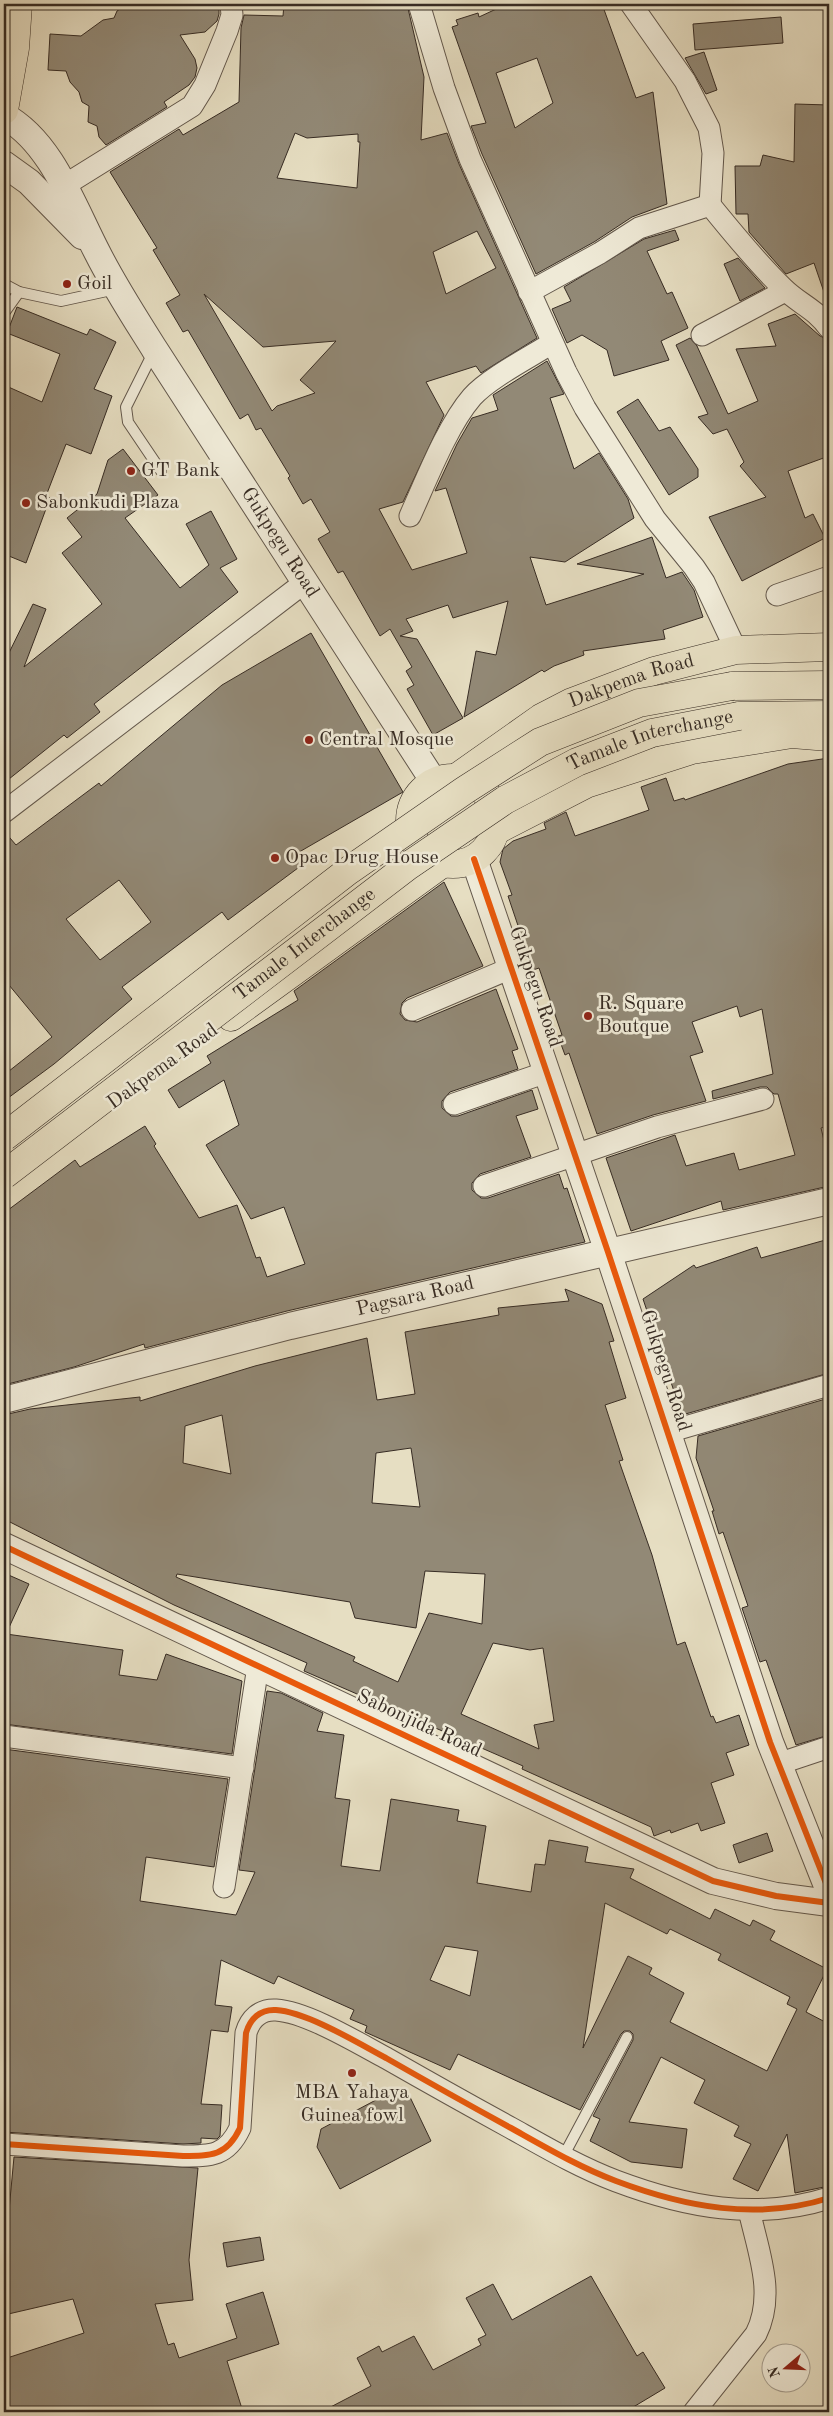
<svg xmlns="http://www.w3.org/2000/svg" width="833" height="2416" viewBox="0 0 833 2416" font-family="'Old Standard TT',serif">
<rect width="100%" height="100%" fill="#e6dec2"/>
<filter id="stains"><feTurbulence type="fractalNoise" baseFrequency=".004" numOctaves="4"/><feColorMatrix values="0 0 0 0 .2 0 0 0 0 .09 0 0 0 0 .02 0 0 0 .5 -.17"/></filter>
<radialGradient id="worn" r=".72"><stop offset=".6" stop-color="#630" stop-opacity="0"/><stop offset="1" stop-color="#630" stop-opacity=".3"/></radialGradient>
<!-- building -->
<g fill="#928976" stroke="#372c24" fill-rule="evenodd">
<polygon points="127,4 219,4 219,14 217,21 205,32 180,35 195,59 197,68 195,77 189,85 164,102 167,107 106,145 99,137 97,126 88,122 89,106 82,102 79,92 70,82 66,71 48,70 50,34 81,36 103,20 114,18 117,11"/>
<path d="M 284,4 L 407,4 L 424,77 L 421,140 L 447,133 L 459,164 L 537,338 L 481,373 L 476,366 L 426,382 L 444,415 L 403,502 L 379,509 L 412,570 L 467,553 L 446,488 L 435,491 L 457,444 L 472,418 L 498,410 L 493,395 L 547,361 L 564,394 L 550,398 L 574,469 L 599,453 L 628,499 L 634,518 L 565,562 L 530,557 L 546,605 L 644,574 L 577,564 L 652,537 L 666,578 L 682,572 L 694,590 L 703,617 L 663,630 L 665,639 L 583,651 L 584,655 L 554,666 L 544,672 L 542,670 L 464,717 L 476,651 L 496,655 L 508,601 L 453,618 L 448,605 L 406,619 L 413,631 L 400,636 L 417,639 L 463,718 L 433,735 L 407,689 L 414,685 L 406,671 L 412,667 L 390,629 L 380,636 L 343,571 L 338,573 L 318,539 L 330,532 L 311,499 L 303,504 L 288,478 L 290,476 L 261,428 L 256,430 L 248,414 L 240,419 L 188,330 L 183,332 L 166,303 L 180,295 L 153,250 L 157,248 L 110,172 L 179,129 L 183,135 L 239,102 L 241,28 L 244,15 L 283,16 ZM 295,133 L 307,138 L 358,134 L 358,142 L 360,142 L 357,188 L 277,178 ZM 477,231 L 496,268 L 446,294 L 433,252 ZM 204,294 L 263,347 L 336,341 L 300,380 L 315,393 L 277,406 L 272,411 Z"/>
<path d="M 507,4 L 602,4 L 636,98 L 653,92 L 667,204 L 632,217 L 594,242 L 536,274 L 482,154 L 471,126 L 486,123 L 452,27 L 458,25 L 456,20 L 478,13 L 479,17 ZM 537,58 L 553,103 L 515,128 L 496,73 Z"/>
<polygon points="781,17 783,43 695,50 693,24"/>
<polygon points="704,52 717,90 706,94 685,58"/>
<polygon points="795,104 829,105 829,297 826,298 814,263 786,274 749,232 748,214 736,214 735,166 760,166 763,155 794,162"/>
<polygon points="675,230 679,240 647,251 667,294 672,292 688,328 661,341 669,360 614,376 607,350 582,335 567,343 552,309 571,301 564,287 644,239"/>
<polygon points="738,258 765,288 740,301 724,264"/>
<polygon points="17,307 87,335 90,329 116,342 94,389 112,396 91,454 66,444 46,496 50,498 26,563 4,554 4,385 42,402 60,354 7,333"/>
<polygon points="795,314 820,336 829,340 829,456 788,471 805,518 813,514 825,538 742,581 709,517 766,497 740,466 744,462 727,429 713,434 698,417 708,414 676,345 690,338 697,346 728,414 758,401 736,349 776,346 768,324"/>
<polygon points="638,399 659,431 670,427 698,469 698,477 669,495 617,412"/>
<polygon points="123,449 158,495 125,518 180,588 209,565 186,524 211,511 237,559 220,568 238,592 94,704 100,712 67,738 64,735 4,783 4,663 33,604 46,609 24,667 102,604 62,553 82,537 67,518 97,494 108,460"/>
<path d="M 311,633 L 403,792 L 294,855 L 302,865 L 228,920 L 222,912 L 122,987 L 132,999 L 54,1064 L 4,1101 L 4,1075 L 52,1037 L 4,979 L 4,831 L 16,845 L 99,783 L 101,786 L 222,685 ZM 119,880 L 151,922 L 100,960 L 66,919 Z"/>
<polygon points="829,758 829,1126 821,1128 829,1161 829,1186 723,1210 721,1201 631,1231 606,1158 675,1135 686,1166 734,1153 739,1170 795,1155 778,1094 774,1094 767,1087 760,1087 713,1099 712,1091 773,1074 762,1009 740,1017 737,1006 692,1022 703,1052 690,1056 706,1101 653,1115 597,1134 569,1053 565,1055 558,1036 562,1035 539,968 533,970 508,896 512,895 500,862 503,849 513,841 546,829 544,823 566,812 575,836 649,810 641,787 666,778 674,801 684,798 685,800 788,764"/>
<polygon points="444,882 483,966 407,998 402,1003 400,1014 405,1020 417,1022 496,989 518,1049 512,1051 518,1069 450,1092 442,1101 442,1108 451,1116 458,1116 532,1090 538,1109 516,1116 531,1157 480,1174 472,1183 472,1190 481,1198 488,1198 559,1174 564,1189 567,1188 585,1242 287,1311 145,1348 144,1344 74,1367 4,1385 4,1213 75,1160 80,1167 145,1126 156,1144 154,1146 199,1218 237,1205 256,1258 260,1257 267,1277 305,1264 284,1207 251,1219 206,1145 239,1125 224,1080 179,1108 168,1090 211,1063 207,1056 298,1000 294,991"/>
<polygon points="829,1239 829,1373 682,1415 643,1299 694,1265 696,1268 757,1247 761,1258"/>
<path d="M 565,1289 L 602,1304 L 614,1341 L 609,1342 L 626,1398 L 605,1405 L 623,1460 L 619,1461 L 652,1555 L 677,1645 L 685,1642 L 711,1717 L 713,1716 L 716,1723 L 739,1715 L 749,1745 L 726,1753 L 734,1775 L 711,1783 L 725,1823 L 701,1831 L 698,1823 L 671,1833 L 670,1830 L 654,1836 L 651,1827 L 522,1769 L 523,1766 L 304,1671 L 307,1663 L 174,1605 L 4,1519 L 4,1415 L 30,1409 L 140,1397 L 140,1401 L 255,1366 L 367,1338 L 377,1400 L 415,1394 L 405,1332 L 499,1315 L 498,1308 L 569,1301 ZM 222,1415 L 231,1474 L 183,1463 L 185,1426 ZM 411,1448 L 420,1507 L 372,1503 L 376,1453 ZM 425,1571 L 485,1574 L 482,1624 L 429,1613 L 398,1682 L 353,1661 L 355,1657 L 176,1577 L 177,1574 L 350,1602 L 355,1618 L 416,1628 ZM 493,1643 L 530,1650 L 543,1648 L 554,1721 L 534,1725 L 539,1749 L 461,1714 Z"/>
<polygon points="829,1398 829,1735 796,1745 766,1660 760,1662 742,1608 748,1606 723,1532 719,1534 712,1511 714,1511 696,1458 698,1436"/>
<polygon points="4,1573 29,1584 6,1634 123,1650 119,1675 157,1680 166,1654 242,1681 232,1754 4,1724"/>
<path d="M 267,1691 L 281,1693 L 323,1713 L 317,1731 L 344,1735 L 335,1798 L 350,1800 L 341,1866 L 380,1871 L 391,1799 L 459,1810 L 457,1821 L 486,1826 L 477,1883 L 531,1892 L 535,1864 L 545,1865 L 549,1840 L 588,1847 L 585,1862 L 634,1869 L 630,1878 L 710,1919 L 715,1909 L 750,1926 L 753,1920 L 775,1931 L 770,1940 L 827,1969 L 806,2012 L 829,2024 L 829,2186 L 795,2193 L 787,2134 L 758,2191 L 733,2179 L 751,2144 L 734,2136 L 739,2126 L 694,2103 L 705,2080 L 661,2057 L 629,2122 L 687,2129 L 682,2168 L 631,2162 L 590,2141 L 600,2119 L 593,2116 L 633,2040 L 633,2034 L 630,2031 L 624,2031 L 621,2034 L 580,2110 L 458,2054 L 450,2070 L 365,2032 L 367,2026 L 350,2019 L 354,2010 L 278,1976 L 274,1984 L 221,1960 L 215,2005 L 232,2007 L 228,2032 L 211,2030 L 201,2104 L 222,2105 L 220,2136 L 217,2139 L 201,2138 L 201,2143 L 183,2144 L 4,2132 L 4,1780 L 7,1753 L 4,1753 L 4,1749 L 228,1779 L 214,1867 L 146,1857 L 140,1901 L 236,1915 L 255,1872 L 239,1870 ZM 605,1903 L 667,1934 L 670,1929 L 721,1954 L 718,1960 L 790,1997 L 787,2004 L 797,2009 L 767,2071 L 670,2022 L 684,1993 L 649,1974 L 652,1968 L 628,1956 L 583,2048 ZM 445,1946 L 478,1951 L 470,1996 L 430,1980 Z"/>
<polygon points="767,1833 773,1851 739,1863 733,1845"/>
<polygon points="393,2091 409,2095 431,2141 340,2189 317,2147 321,2129"/>
<polygon points="14,2157 198,2168 189,2260 193,2300 155,2304 168,2345 174,2343 179,2358 237,2338 226,2304 263,2292 279,2344 227,2361 243,2412 4,2412 4,2359 84,2333 73,2299 4,2315 4,2264"/>
<polygon points="260,2237 264,2260 227,2267 223,2243"/>
<polygon points="591,2276 637,2356 643,2352 665,2388 625,2412 321,2412 371,2386 357,2358 379,2346 382,2352 414,2336 433,2370 481,2345 478,2339 486,2335 466,2298 493,2284 512,2320"/>
</g>
<g fill="none" stroke-linecap="round" stroke-linejoin="round">
<!-- service casing -->
<g stroke="#63584c" stroke-width="12">
<g id="service">
<polyline points="4,284 19,292 61,301 116,289"/>
<polyline points="4,313 19,292"/>
<polyline points="154,351 126,407 128,422 161,471"/>
<polyline points="563,2157 627,2037"/>
</g>
</g>
<!-- minor casing -->
<g stroke="#63584c" stroke-width="23">
<g id="minor">
<polyline points="419,4 444,88 470,159 566,372 585,408 655,519 694,567 704,582 736,650"/>
<polyline points="631,4 685,81 709,128 713,153 710,205"/>
<polyline points="65,185 192,106 205,85 227,31 232,15 231,4"/>
<path d="M 529,292 L 600,253 L 639,228 L 710,205 C 733,233 756,262 783,288 C 799,304 815,308 829,328"/>
<polyline points="702,335 785,291"/>
<path d="M 410,516 C 426,481 447,426 472,397 C 489,378 530,357 552,343"/>
<polyline points="777,595 829,577"/>
<polyline points="4,812 304,583"/>
<polyline points="412,1010 511,968"/>
<polyline points="454,1104 547,1072"/>
<polyline points="484,1186 657,1127 763,1099"/>
<polyline points="668,1432 829,1385"/>
<polyline points="4,1736 243,1768"/>
<polyline points="778,1764 829,1747"/>
<polyline points="224,1887 258,1666"/>
<path d="M 4,2144 L 183,2156 C 211,2156 227,2156 240,2128 L 246,2033 C 250,2019 260,2009 276,2010 C 307,2012 358,2043 386,2058 C 428,2082 469,2105 511,2128 C 545,2147 579,2167 616,2181 C 685,2207 757,2221 829,2198"/>
<path d="M 694,2412 L 756,2334 C 776,2294 758,2251 749,2210"/>
</g>
</g>
<!-- tertiary casing -->
<g stroke="#63584c" stroke-width="28">
<g id="tertiary">
<path id="s1" d="M 4,116 C 51,141 73,206 97,252 C 114,286 135,318 155,350 L 434,782"/>
<polyline points="4,164 29,182 82,236"/>
<polyline points="474,859 608,1252 770,1742 829,1891"/>
<path id="s2" d="M 4,1400 L 290,1326 L 829,1201"/>
<polyline points="4,1546 713,1881 776,1896 829,1903"/>
</g>
</g>
<!-- primary casing -->
<g stroke="#372c24" stroke-width="29">
<g id="primary">
<circle cx="453" cy="821" r="43"/>
<path id="s3" d="M 456,778 L 541,718 L 572,702 L 654,671 L 736,650 L 829,647"/>
<polyline points="495,831 586,784 692,750 792,734 829,737"/>
<polyline points="231,1017 443,863"/>
</g>
</g>
<!-- trunk casing -->
<g stroke="#372c24" stroke-width="29">
<g id="trunk">
<polyline points="4,110 15,48 18,4"/>
<polyline points="732,686 829,685"/>
<polyline points="739,716 829,715"/>
</g>
</g>
<!-- service -->
<use href="#service" stroke="#efead7" stroke-width="10"/>
<!-- minor -->
<use href="#minor" stroke="#efead7" stroke-width="21"/>
<!-- tertiary -->
<use href="#tertiary" stroke="#efead7" stroke-width="26"/>
<!-- primary -->
<use href="#primary" stroke="#e6dec2" stroke-width="28"/>
<!-- trunk -->
<use href="#trunk" stroke="#e6dec2" stroke-width="28"/>
<!-- trunk-bridge casing -->
<g stroke="#372c24" stroke-width="29" stroke-linecap="butt">
<g id="trunk-bridge">
<polyline points="4,1137 348,871 465,790 540,742 639,703 732,686"/>
<path id="s4" d="M 4,1175 L 408,866 L 505,800 L 577,762 L 652,733 L 739,716"/>
</g>
</g>
<!-- trunk-bridge -->
<use href="#trunk-bridge" stroke="#e6dec2" stroke-width="28"/>
<!-- cycleway casing -->
<g stroke="#efead7" stroke-width="9">
<g id="cycleway">
<polyline points="474,859 608,1252 770,1742 829,1891"/>
<polyline points="4,1546 713,1881 776,1896 829,1903"/>
<path d="M 4,2144 L 183,2156 C 211,2156 227,2156 240,2128 L 246,2033 C 250,2019 260,2009 276,2010 C 307,2012 358,2043 386,2058 C 428,2082 469,2105 511,2128 C 545,2147 579,2167 616,2181 C 685,2207 757,2221 829,2198"/>
</g>
</g>
<!-- cycleway -->
<use href="#cycleway" stroke="#e8590c" stroke-width="6"/>
</g>
<!-- markers -->
<g fill="#8f2418" stroke="#efead7" stroke-width="2">
<circle cx="67" cy="284" r="5"/>
<circle cx="131" cy="471" r="5"/>
<circle cx="26" cy="503" r="5"/>
<circle cx="309" cy="740" r="5"/>
<circle cx="275" cy="858" r="5"/>
<circle cx="588" cy="1016" r="5"/>
<circle cx="352" cy="2073" r="5"/>
</g>
<g text-anchor="middle" dominant-baseline="central" stroke-width="5" stroke-linejoin="round" paint-order="stroke">
<!-- poi labels -->
<g font-size="20" fill="#372c24" stroke="#efead7" text-anchor="start">
<text x="77" y="284">Goil</text>
<text x="141" y="471">GT Bank</text>
<text x="36" y="503">Sabonkudi Plaza</text>
<text x="319" y="740">Central Mosque</text>
<text x="285" y="858">Opac Drug House</text>
<text x="598" y="1004">R. Square<tspan x="598" dy="23">Boutque</tspan></text>
<text x="352" y="2093" text-anchor="middle">MBA Yahaya<tspan x="352" dy="23">Guinea fowl</tspan></text>
</g>
<!-- street labels -->
<g font-size="20" fill="#372c24" stroke="#efead7">
<text stroke="none"><textPath href="#s1" startOffset="511">Gukpegu Road</textPath></text>
<text stroke="none"><textPath href="#s3" startOffset="202">Dakpema Road</textPath></text>
<text stroke="none"><textPath href="#s4" startOffset="784">Tamale Interchange</textPath></text>
<text stroke="none"><textPath href="#s4" startOffset="379">Tamale Interchange</textPath></text>
<text transform="translate(535 987) rotate(71)">Gukpegu Road</text>
<text transform="translate(163 1067) rotate(-36)">Dakpema Road</text>
<text stroke="none"><textPath href="#s2" startOffset="424">Pagsara Road</textPath></text>
<text transform="translate(665 1371) rotate(72)">Gukpegu Road</text>
<text transform="translate(419 1724) rotate(25)">Sabonjida Road</text>
</g>
</g>
<!-- margin -->
<rect width="833" height="2416" fill="none" stroke="#e6dec2" stroke-width="20"/>
<rect x="5" y="5" width="823" height="2406" fill="none" stroke="#372c24" stroke-width="2.5"/>
<rect x="10" y="10" width="813" height="2396" fill="none" stroke="#372c24"/>
<!-- north arrow -->
<g transform="translate(786 2368) rotate(251)"><circle r="24" fill="#efead7" stroke="#a59e8f"/>
<path d="M0-4L9 19L0 12L-9 19Z" fill="#8f2418"/>
<text y="-8" font-size="14" font-weight="bold" text-anchor="middle" fill="#372c24">N</text>
</g>
<rect width="100%" height="100%" filter="url(#stains)"/>
<rect width="100%" height="100%" fill="url(#worn)"/>
</svg>
